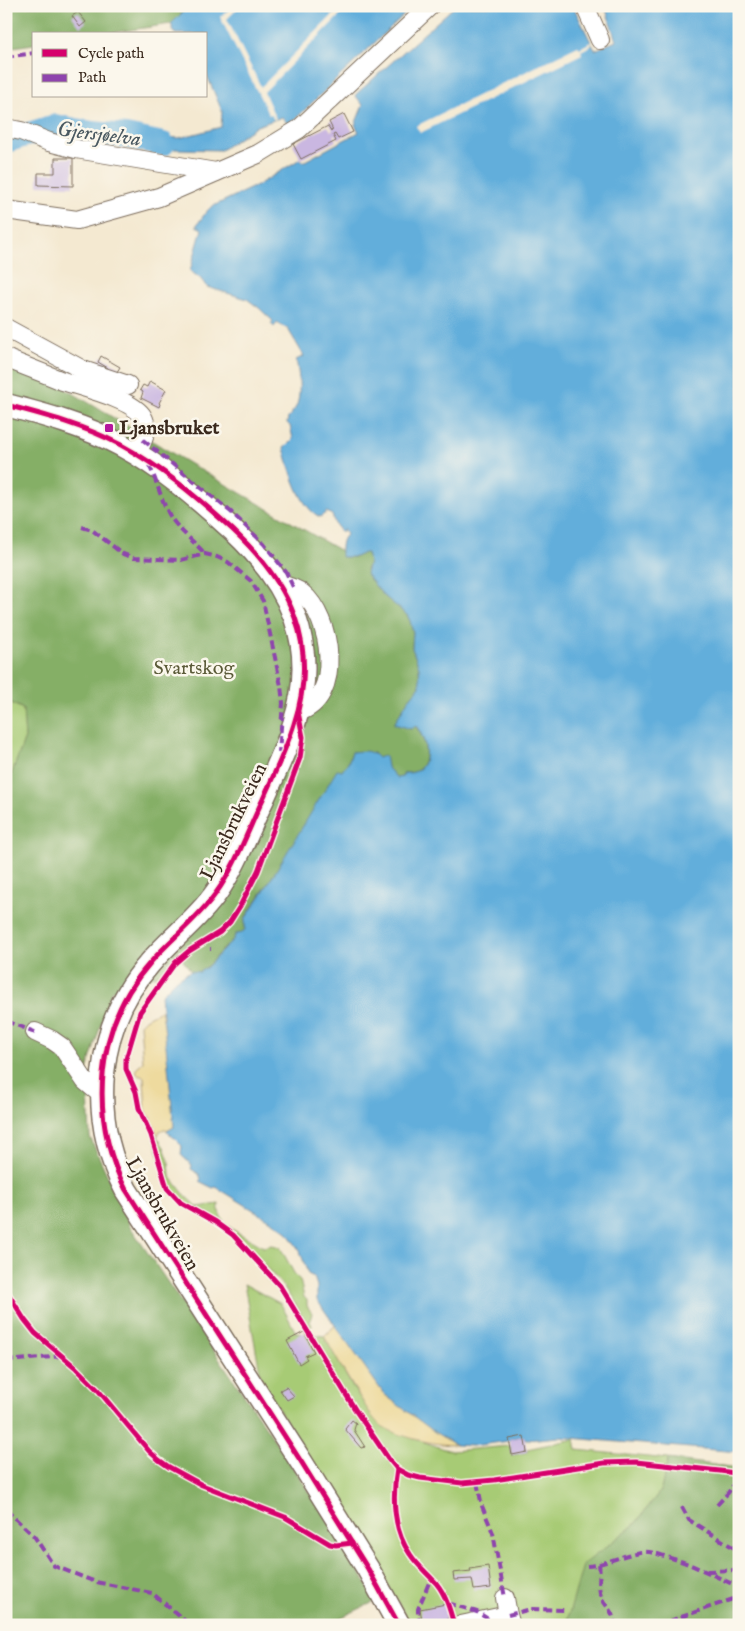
<svg xmlns="http://www.w3.org/2000/svg" width="745" height="1631" viewBox="0 0 745 1631" font-family="'IM FELL English',serif">
<rect width="100%" height="100%" fill="#fbf7ec"/>
<filter id="ink" filterUnits="userSpaceOnUse"><feTurbulence type="fractalNoise" baseFrequency=".02" numOctaves="2"/><feDisplacementMap in="SourceGraphic" scale="10" xChannelSelector="R" yChannelSelector="G"/><feConvolveMatrix kernelMatrix="1 2 1 2 8 2 1 2 1" color-interpolation-filters="sRGB"/></filter>
<filter id="wash" filterUnits="userSpaceOnUse"><feTurbulence type="fractalNoise" baseFrequency=".0096" numOctaves="4" result="noise"/><feDisplacementMap in="SourceGraphic" scale="20" xChannelSelector="R" yChannelSelector="G"/><feGaussianBlur stdDeviation="1.12" result="paint"/><feColorMatrix in="noise" values="0 0 0 0 0 0 0 0 0 0 0 0 0 0 0 0 0 1.4 0 .05"/><feComposite in="paint" operator="in"/></filter>
<g filter="url(#wash)">
<rect width="100%" height="100%" fill="#f4e9d1"/>
<!-- green -->
<g fill="#a7cb75" stroke="#717a4a">
<polygon points="6,701 23,709 25,738 9,781 6,783"/>
<path d="M 157,1137 L 164,1147 L 169,1161 L 170,1176 L 184,1194 L 198,1207 L 219,1204 C 216,1228 248,1236 263,1247 L 272,1245 L 280,1247 L 295,1275 L 300,1280 L 304,1297 L 307,1300 L 307,1306 L 312,1313 L 310,1321 L 312,1326 L 310,1328 L 284,1287 L 247,1246 L 222,1223 L 209,1214 L 186,1203 L 175,1194 L 164,1174 L 156,1143 Z"/>
<polygon points="244,1284 281,1304 296,1333 324,1336 353,1388 379,1423 397,1433 451,1451 510,1446 512,1455 527,1452 527,1449 575,1439 577,1450 668,1459 661,1490 635,1524 584,1565 566,1625 411,1625 364,1544 262,1383"/>
</g>
<!-- forest -->
<g fill="#85af66" stroke="#606c42">
<polygon points="6,6 189,6 171,24 103,34 34,34 34,44 6,48"/>
<path d="M 6,353 L 192,465 L 341,551 L 342,557 L 356,557 L 364,552 L 367,553 L 370,562 L 366,570 L 370,579 L 383,595 L 407,615 L 410,621 L 413,632 L 412,648 L 419,667 L 420,686 L 408,700 L 395,723 L 410,729 L 415,726 C 429,741 432,775 404,773 L 403,777 L 397,778 L 387,767 L 385,760 L 378,758 L 373,753 L 352,752 L 348,763 L 245,918 L 245,929 L 242,933 L 236,934 C 232,943 226,946 220,952 C 211,961 205,975 191,971 L 179,954 L 167,968 L 166,972 L 111,991 L 87,1070 L 90,1137 L 131,1228 L 340,1537 L 376,1601 L 325,1625 L 6,1625 L 6,783 L 9,781 L 25,738 L 23,709 L 6,700 Z"/>
<polygon points="668,1459 739,1468 739,1625 566,1625 583,1565 635,1524 661,1490"/>
</g>
<!-- sand -->
<g fill="#eeda9e" stroke="#94825e">
<polygon points="161,1010 165,1028 174,1127 167,1131 164,1129 160,1131 157,1137 151,1117 146,1113 144,1077 138,1075 136,1070 137,1067 143,1062 140,1024 145,1019"/>
<path d="M 336,1325 L 384,1394 L 456,1445 C 435,1445 396,1437 379,1424 C 373,1419 367,1409 363,1402 C 349,1381 336,1358 324,1336 Z"/>
</g>
<!-- water -->
<g fill="#62aedb" stroke="#4e6c7c">
<polygon points="189,6 413,6 289,125 282,117 257,126 221,150 174,149 163,147 166,137 179,138 221,127 222,111 206,73 206,34 175,34 171,24"/>
<path d="M 455,6 L 573,6 L 595,50 L 616,41 L 605,6 L 739,6 L 739,1452 L 559,1437 L 526,1440 L 523,1436 L 510,1439 L 509,1441 L 472,1446 L 456,1445 L 436,1433 L 397,1404 L 384,1394 L 317,1300 L 317,1286 L 314,1277 L 308,1274 L 300,1251 L 286,1231 L 278,1225 L 216,1187 L 213,1188 L 199,1181 L 201,1179 L 199,1174 L 191,1169 L 192,1165 L 181,1155 L 182,1146 L 167,1131 L 174,1127 L 161,995 L 176,980 L 185,974 L 191,971 L 199,972 L 207,967 L 220,953 L 232,941 L 236,934 L 242,933 L 245,929 L 245,919 L 263,892 L 337,770 L 342,771 L 348,763 L 352,752 C 363,751 370,749 378,758 L 385,755 L 387,767 L 397,778 L 402,777 L 404,773 C 432,775 429,742 416,726 L 411,729 L 394,724 L 408,700 L 420,686 L 419,667 L 412,648 L 413,632 L 410,621 L 407,615 L 383,595 L 366,574 L 369,562 L 367,553 L 364,553 L 356,557 L 341,557 C 341,548 340,539 347,534 L 343,529 L 342,533 L 335,524 L 332,515 L 327,512 L 320,517 C 299,507 290,469 284,448 L 293,439 L 290,426 L 287,423 L 288,418 L 292,414 L 292,412 C 303,404 299,372 296,360 L 304,356 L 288,329 L 277,323 L 274,327 L 271,324 L 273,321 L 259,308 L 247,299 L 207,287 L 200,278 L 190,271 L 202,229 L 196,226 L 207,211 L 211,207 L 258,185 L 300,159 L 303,162 L 359,132 L 355,125 L 363,105 L 355,95 Z"/>
</g>
<!-- pier -->
<g fill="#f4e9d1">
<polygon points="233,6 240,6 227,19 261,87 342,6 349,6 264,92 276,119 274,120 271,114 269,115 220,17"/>
<polygon points="591,42 592,45 581,51 582,54 420,133 416,126 578,46 580,48"/>
</g>
<g fill="none" stroke-linecap="round" stroke-linejoin="round">
<!-- river -->
<polyline stroke="#62aedb" stroke-width="24" points="6,141 55,126 92,133 126,136 163,144"/>
</g>
<g id="blocks">
<!-- building -->
<g fill="#cab7e1">
<polygon points="78,12 86,22 80,27 72,16"/>
<polygon points="344,114 353,132 338,139 335,134 333,135 336,141 301,159 293,144 328,126 331,131 333,130 329,122"/>
<polygon points="55,158 73,158 73,186 38,185 38,173 55,173"/>
<polygon points="101,356 120,367 115,375 107,371 108,368 98,362"/>
<polygon points="150,381 166,390 159,403 160,404 159,407 141,398 143,392 140,390 143,385 147,387"/>
<polygon points="304,1332 314,1352 305,1356 307,1359 299,1364 287,1341"/>
<polygon points="286,1387 294,1396 287,1400 280,1390"/>
<polygon points="352,1420 356,1423 354,1430 365,1447 361,1448 345,1429"/>
<polygon points="524,1436 527,1452 512,1455 509,1439"/>
<polygon points="488,1566 491,1588 474,1590 472,1579 454,1580 453,1573 471,1571 470,1569"/>
<polygon points="446,1604 449,1623 423,1625 420,1609"/>
</g>
</g>
</g>
<g filter="url(#ink)">
<use href="#blocks" fill-opacity="0" stroke="#7c6d5d" stroke-width="1"/>
<g fill="none" stroke-linecap="round" stroke-linejoin="round">
<!-- minor casing -->
<g stroke="#7c6d5d" stroke-width="20">
<g id="minor">
<polyline points="585,6 600,40"/>
<polyline points="6,128 21,131 49,142 76,149 216,172"/>
<polyline points="6,210 77,220 159,197 258,154 299,129 430,6"/>
<polyline points="6,328 83,370 128,385"/>
<path d="M 6,358 L 10,360 C 27,367 43,373 60,380 C 80,387 133,399 143,417 C 150,430 142,442 137,454"/>
<path d="M 280,584 C 288,586 295,588 302,593 C 332,617 344,699 298,712"/>
<polyline points="35,1032 52,1040 62,1047 85,1081 103,1096"/>
<polyline points="505,1598 508,1615"/>
<polyline points="461,1625 508,1615 511,1625"/>
</g>
</g>
<!-- major casing -->
<g stroke="#7c6d5d" stroke-width="25">
<path id="major" d="M 6,405 C 45,415 85,426 121,445 C 162,467 198,498 233,530 C 291,584 320,645 294,724 C 286,750 274,774 263,799 C 248,830 236,865 216,893 C 197,920 170,939 150,963 C 95,1025 88,1117 126,1190 L 302,1463 L 368,1569 L 399,1625"/>
</g>
<!-- minor -->
<use href="#minor" stroke="#fff" stroke-width="18"/>
<!-- major -->
<use href="#major" stroke="#fff" stroke-width="22"/>
<!-- quiet -->
<g stroke="#8e44ad" stroke-width="4" stroke-dasharray="8 4" stroke-linecap="butt">
<polyline points="6,57 34,53"/>
<polyline points="143,440 231,512 264,544 286,572 293,587"/>
<path d="M 149,465 C 157,481 161,500 170,516 C 179,531 194,541 205,554"/>
<polyline points="82,527 92,530 123,554 134,558 181,560 205,554 217,557 228,562 251,581 263,601 281,686 283,703 279,752"/>
<polyline points="210,949 211,949"/>
<polyline points="6,1021 35,1032"/>
<polyline points="6,1361 63,1356"/>
<polyline points="477,1482 482,1506 493,1533 505,1598"/>
<polyline points="717,1505 728,1493 738,1477"/>
<polyline points="682,1507 689,1520 739,1551"/>
<polyline points="6,1510 34,1536 54,1566 96,1582 152,1593 190,1625"/>
<path d="M 599,1564 C 601,1574 597,1585 601,1596 C 606,1609 612,1607 615,1625"/>
<path d="M 587,1566 C 604,1565 622,1555 640,1552 C 650,1551 658,1554 667,1557 C 693,1564 714,1576 739,1587"/>
<polyline points="707,1571 739,1570"/>
<polyline points="448,1603 477,1612 488,1619"/>
<polyline points="508,1615 531,1609 565,1610"/>
<polyline points="421,1625 418,1615 418,1609 431,1578"/>
<polyline points="658,1625 739,1597"/>
</g>
<!-- cycleway casing -->
<g stroke="#fbf7ec" stroke-width="8">
<g id="cycleway">
<path d="M 6,405 C 45,415 85,426 121,445 C 162,467 198,498 233,530 C 291,584 320,645 294,724 C 286,750 274,774 263,799 C 248,830 236,865 216,893 C 197,920 170,939 150,963 C 95,1025 88,1117 126,1190 L 302,1463 L 368,1569 L 399,1625"/>
<polyline points="298,712 303,737 300,758 258,871 240,906 230,922 220,932 189,951 175,963 140,1012 126,1059 126,1069 136,1092 139,1108 151,1135 167,1188 181,1203 215,1222 233,1235 280,1286 356,1411 388,1458 397,1469 408,1475 420,1478 462,1483 494,1480 604,1463 636,1462 720,1471 735,1473 739,1478"/>
<polyline points="6,1290 24,1319 35,1333 75,1367 98,1390 149,1451 159,1460 169,1467 202,1485 285,1517 330,1544 336,1545 352,1543"/>
<path d="M 397,1469 C 392,1497 393,1530 410,1554 C 417,1565 427,1573 436,1583 C 446,1595 450,1610 454,1625"/>
</g>
</g>
<!-- cycleway -->
<use href="#cycleway" stroke="#d6006c" stroke-width="5"/>
</g>
</g>
<!-- markers -->
<rect fill="#b5179e" stroke="#fbf7ec" stroke-width="2" x="104" y="423" width="10" height="10" rx="2.5"/>
<g text-anchor="middle" dominant-baseline="central" stroke-width="5" stroke-linejoin="round" paint-order="stroke">
<!-- poi labels -->
<g font-size="20" font-weight="bold" fill="#3b2a1e" stroke="#fbf7ec" text-anchor="start">
<text x="119" y="428">Ljansbruket</text>
</g>
<!-- park labels -->
<g font-size="20" fill="#5b5a38" stroke="#fbf7ec">
<text x="194" y="668">Svartskog</text>
</g>
<!-- street labels -->
<g font-size="20" fill="#3b2a1e" stroke="#fbf7ec">
<text transform="translate(234 822) rotate(-64)">Ljansbrukveien</text>
<text transform="translate(162 1214) rotate(60)">Ljansbrukveien</text>
</g>
<!-- water labels -->
<g font-size="21" font-style="italic" fill="#495860" stroke="#fbf7ec">
<text transform="translate(99 135) rotate(7)">Gjersjøelva</text>
</g>
</g>
<!-- margin -->
<rect width="745" height="1631" fill="none" stroke="#fbf7ec" stroke-width="25"/>
<!-- legend -->
<rect x="32" y="32" width="175" height="65" fill="#fbf7ec" stroke="#aea59a"/>
<rect x="42" y="49" width="25" height="8" fill="#d6006c" stroke="#aea59a"/>
<text x="78" y="58" font-size="15" fill="#3b2a1e">Cycle path</text>
<rect x="42" y="74" width="25" height="8" fill="#8e44ad" stroke="#aea59a"/>
<text x="78" y="82" font-size="15" fill="#3b2a1e">Path</text>
</svg>
